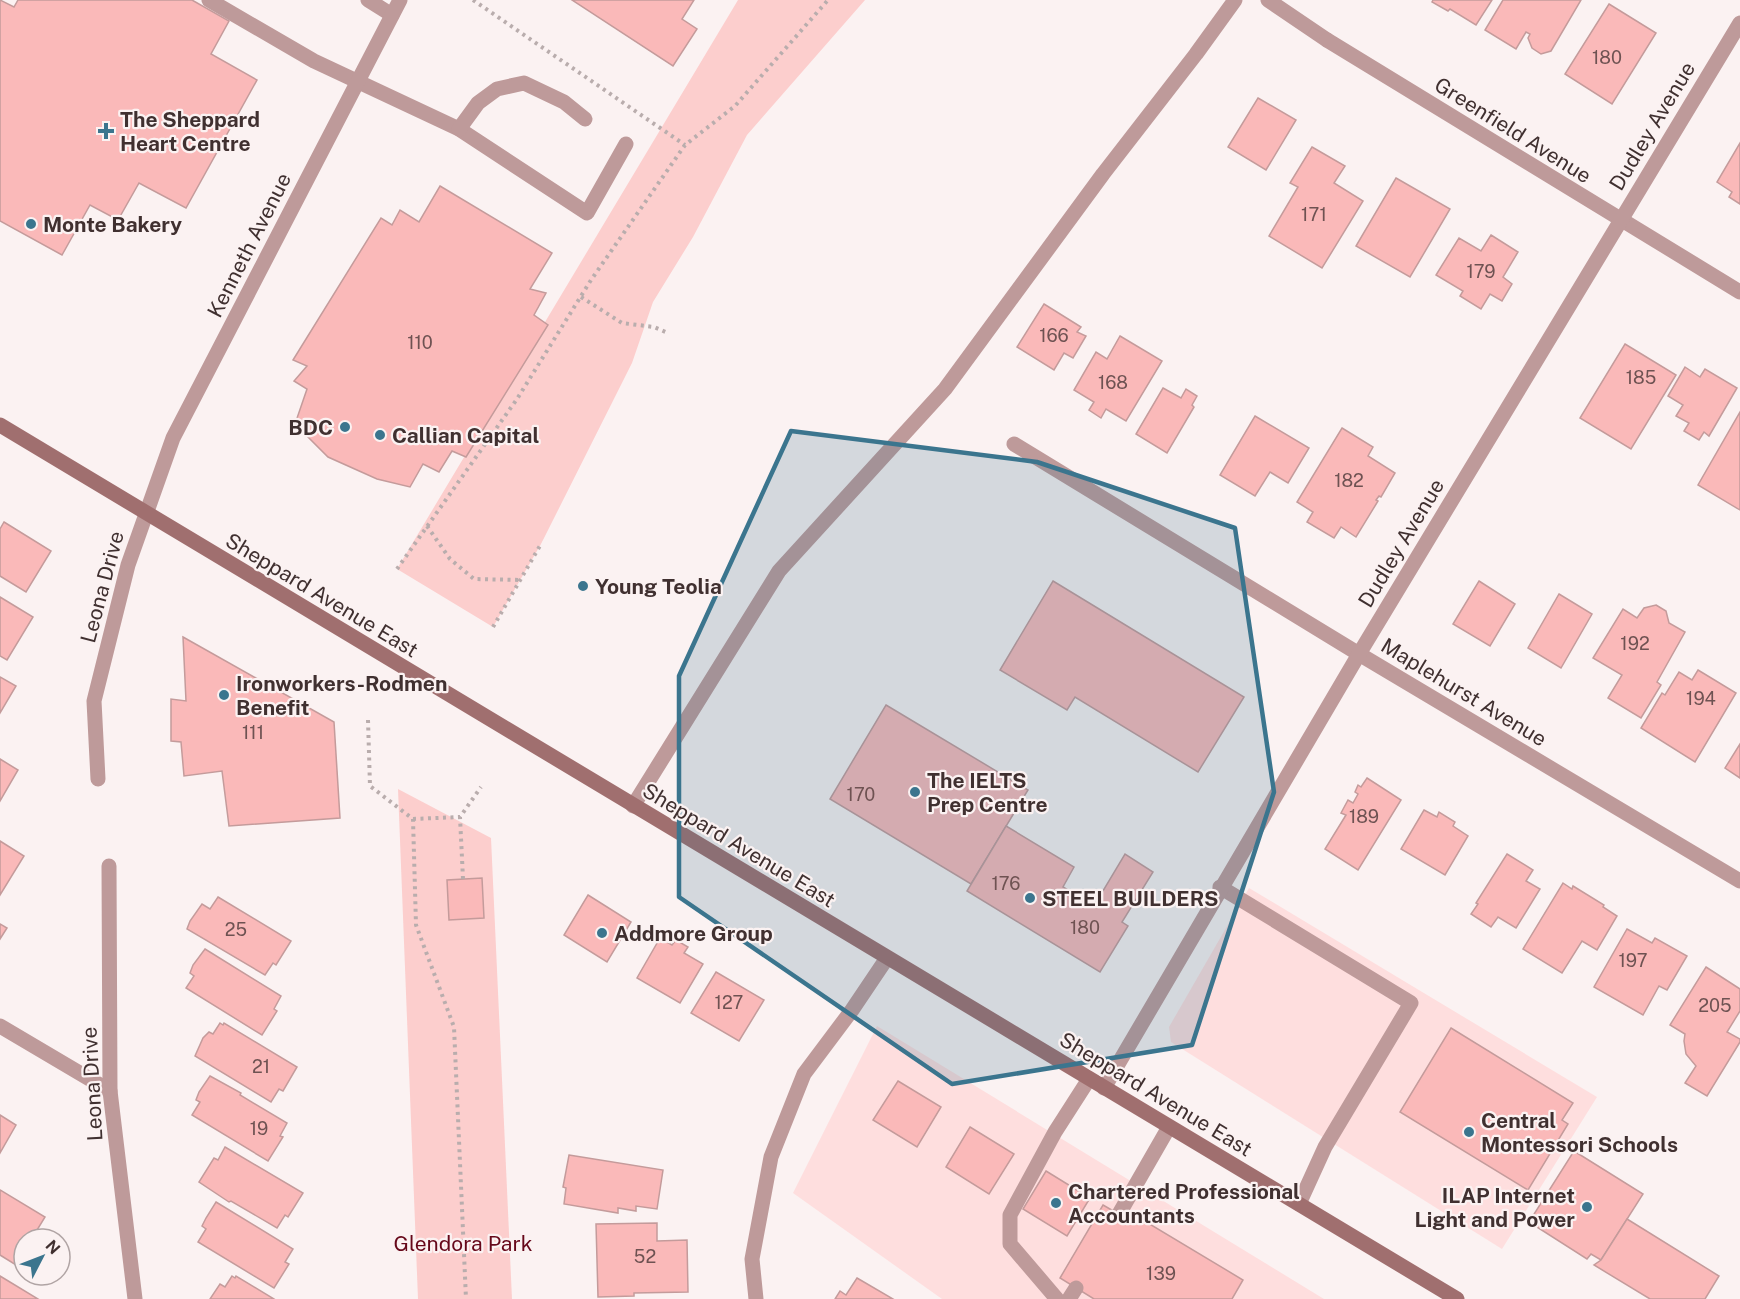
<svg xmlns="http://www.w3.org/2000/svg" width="1740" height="1299" viewBox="0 0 1740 1299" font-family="'Public Sans',sans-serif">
<rect width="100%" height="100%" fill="#fbf2f2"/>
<!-- built -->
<g fill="#fedede">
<polygon points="1249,888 1597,1097 1502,1249 1171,1042 1169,1027"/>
<polygon points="877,1026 1324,1299 942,1299 793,1193"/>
</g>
<!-- green -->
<g fill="#fccecd">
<polygon points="738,0 865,0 747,135 693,237 653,302 632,363 541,544 493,627 397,569"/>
<polygon points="398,789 491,838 512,1299 418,1299"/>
</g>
<!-- building -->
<g fill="#fab9b9" stroke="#c49b9b" stroke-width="1.5">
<polygon points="0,0 14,7 18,0 192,0 229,21 211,54 257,80 186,208 139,183 118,220 90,205 62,255 0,221"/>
<polygon points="572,0 694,0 682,19 697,29 673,66"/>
<polygon points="1433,0 1492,0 1476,25 1450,9 1448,11 1432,2"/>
<polygon points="1503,0 1581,0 1551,51 1541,54 1532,48 1528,38 1530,34 1526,32 1516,49 1485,30"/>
<polygon points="1609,4 1656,33 1612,104 1565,74"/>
<polygon points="1258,98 1296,120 1266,170 1228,147"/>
<polygon points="1740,143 1740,204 1729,197 1732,192 1717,182"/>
<polygon points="1312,147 1345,166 1334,183 1363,201 1322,268 1269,236 1298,187 1290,183"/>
<polygon points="1396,178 1450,209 1410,277 1356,246"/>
<polygon points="440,186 552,253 530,289 546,293 534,315 548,325 466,457 452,451 439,472 423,464 410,487 377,479 328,457 295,424 307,389 294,381 307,366 293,360 381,218 392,225 400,210 419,222"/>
<polygon points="1491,235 1518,252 1503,277 1512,284 1502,301 1490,294 1481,309 1460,296 1463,291 1436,275 1459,238 1481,251"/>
<polygon points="1044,304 1081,327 1077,332 1086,336 1073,358 1064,353 1054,370 1017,347"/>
<polygon points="1120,336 1162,361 1126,421 1106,409 1101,418 1089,410 1094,402 1074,390 1096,352 1107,359"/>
<polygon points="1625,344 1676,375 1631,449 1580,418"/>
<polygon points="1685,367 1700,377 1705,369 1737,388 1709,436 1704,432 1699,440 1684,431 1689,423 1676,416 1683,405 1668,396"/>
<polygon points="1163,388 1181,398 1186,389 1197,396 1192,405 1194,407 1167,453 1136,434"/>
<polygon points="1740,412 1740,510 1698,485"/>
<polygon points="1255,416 1309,448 1288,483 1270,472 1255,496 1220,475"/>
<polygon points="1342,428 1373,447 1368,456 1395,473 1381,497 1379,496 1376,500 1378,501 1356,537 1341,527 1334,538 1307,522 1313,512 1297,502"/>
<polygon points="4,522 51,551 26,592 0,576 0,529"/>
<polygon points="1053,581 1244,697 1198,772 1075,697 1067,710 1000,670"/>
<polygon points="1479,581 1515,604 1490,646 1453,624"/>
<polygon points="1559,594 1592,614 1561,668 1528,648"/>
<polygon points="0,597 33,617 7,660 0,656"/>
<polygon points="1656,605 1666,611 1669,623 1685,632 1657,682 1661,685 1641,718 1608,698 1622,675 1593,658 1623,609 1637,618 1644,608"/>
<polygon points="183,637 334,722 340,818 229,826 222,771 184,776 181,742 171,741 171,699 186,701"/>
<polygon points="1698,670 1736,693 1695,762 1641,728 1662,693 1665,695 1679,672 1692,680"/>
<polygon points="0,677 16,686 0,713"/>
<polygon points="886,705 1028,790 971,884 830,799"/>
<polygon points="1740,744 1740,778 1725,768"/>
<polygon points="0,759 18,770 0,801"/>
<polygon points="1367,778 1401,800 1358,870 1325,849 1346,815 1341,813 1348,800 1353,803 1358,794 1355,792 1358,785 1361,787"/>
<polygon points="1424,810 1437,817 1439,812 1455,822 1453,826 1468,836 1445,875 1401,849"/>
<polygon points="1006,826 1074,867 1063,887 1094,906 1125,854 1153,872 1122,922 1128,926 1100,972 967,891"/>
<polygon points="0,841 24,856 0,895"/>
<polygon points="1507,854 1533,870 1526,881 1540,889 1516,928 1498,917 1491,927 1471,914 1478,904 1476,903"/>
<polygon points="482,878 484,918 449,920 447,880"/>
<polygon points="1563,883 1572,889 1573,886 1604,905 1603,907 1617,916 1597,950 1582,941 1562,973 1523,949"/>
<polygon points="588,895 631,922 607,962 564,935"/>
<polygon points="218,897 291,941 276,965 273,963 265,975 187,929 190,921 202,904 210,909"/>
<polygon points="0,924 7,928 0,939"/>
<polygon points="1627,929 1652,943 1655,938 1687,956 1667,990 1659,986 1643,1015 1594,987"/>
<polygon points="660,938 672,945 676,940 688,947 684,953 703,964 680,1003 637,978"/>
<polygon points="205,949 281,996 274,1009 277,1011 262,1035 186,988 194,976 190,973 193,965"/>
<polygon points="1706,967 1740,989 1740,1011 1727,1032 1740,1039 1740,1042 1707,1096 1685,1083 1696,1066 1686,1054 1684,1041 1685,1034 1670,1025"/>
<polygon points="716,972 764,1000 739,1041 691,1013"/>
<polygon points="220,1023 223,1025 224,1023 297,1067 283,1091 279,1089 271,1102 195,1056 203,1038 209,1032 213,1034"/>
<polygon points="1451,1028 1573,1103 1562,1120 1568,1124 1528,1190 1400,1112"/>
<polygon points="210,1076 241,1093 240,1095 287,1123 280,1136 283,1137 268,1161 192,1115 200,1102 196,1100 199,1092"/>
<polygon points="898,1081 941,1107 917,1147 873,1120"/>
<polygon points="0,1115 16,1125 0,1153"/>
<polygon points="970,1127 1014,1154 989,1194 946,1167"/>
<polygon points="225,1147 303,1193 288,1217 285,1215 277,1228 231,1201 229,1202 199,1182 214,1158 218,1160"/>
<polygon points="1574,1151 1643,1194 1601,1260 1591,1254 1587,1259 1529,1222"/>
<polygon points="569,1155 663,1170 657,1209 636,1206 636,1211 618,1208 618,1213 564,1204 566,1188 563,1187"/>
<polygon points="1046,1171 1090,1198 1067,1236 1023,1209"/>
<polygon points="0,1190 45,1217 34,1235 40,1239 24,1239 24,1251 16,1265 0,1255"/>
<polygon points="216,1202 293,1249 285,1262 289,1264 274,1288 198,1242 206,1229 202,1226 206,1218"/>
<polygon points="1103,1205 1134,1223 1138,1217 1243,1280 1232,1299 1094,1299 1060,1278"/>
<polygon points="1627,1219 1719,1276 1705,1299 1650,1299 1594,1265 1601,1260"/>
<polygon points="657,1223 657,1241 687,1240 688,1292 634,1293 634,1296 598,1297 596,1224"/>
<polygon points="0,1276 38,1299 0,1299"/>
<polygon points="232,1276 235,1278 236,1276 274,1299 210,1299 220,1284 225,1287"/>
<polygon points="857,1278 893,1299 835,1299 840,1291 846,1295"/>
</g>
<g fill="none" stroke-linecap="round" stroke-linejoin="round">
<!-- path -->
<g stroke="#b9adad" stroke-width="4" stroke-dasharray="3 4.5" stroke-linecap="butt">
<polyline points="473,0 685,145"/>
<polyline points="581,297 622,323 654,327 668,333"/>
<polyline points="427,526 450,559 474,579 521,580"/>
<polyline points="397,569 517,399 591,280 685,145 735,106 828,0"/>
<polyline points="493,627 541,544"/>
<polyline points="368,720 370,786 413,819 416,925 454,1027 466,1299"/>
<polyline points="413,819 460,817"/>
<polyline points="463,879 460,817 481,787"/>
</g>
<!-- lane -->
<g stroke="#be9a9a" stroke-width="15">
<polyline points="209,0 314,61 459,129 587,213 626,144"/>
<polyline points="368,0 392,15"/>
<polyline points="1268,0 1327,40"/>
<polyline points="459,129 478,103 497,89 524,83 564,102 585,119"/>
<polyline points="633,806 779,571 945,389 1103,174 1196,54 1235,0"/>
<polyline points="1220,887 1411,1003 1325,1147 1299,1204"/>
<polyline points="1119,1214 1169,1127"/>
<polyline points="1057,1299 1010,1244 1010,1215 1055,1132 1089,1079"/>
<polyline points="1069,1299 1076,1288"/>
</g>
<!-- street -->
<g stroke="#be9a9a" stroke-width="15">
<polyline points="1327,40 1740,292"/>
<polyline points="1014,444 1359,654 1740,881"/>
<polyline points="98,779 94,701 128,565 173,438 400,0"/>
<polyline points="109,866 110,1091 135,1299"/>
<polyline points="0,1026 110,1091"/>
<polyline points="1104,1088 1359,654 1740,23"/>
<polyline points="756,1299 752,1259 771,1157 804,1074 852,1010 887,958"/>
</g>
<!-- secondary -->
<polyline stroke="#a06f6f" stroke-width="15" points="0,425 1457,1299"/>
</g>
<!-- marked area -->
<path fill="#3b758e" fill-opacity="0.2" stroke="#3b758e" stroke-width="4.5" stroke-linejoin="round" d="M 791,431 L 1037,462 L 1235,528 L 1274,792 L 1192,1045 L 952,1084 L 679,897 L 679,676 Z"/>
<!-- markers -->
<g fill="#3b758e" stroke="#fbf2f2" stroke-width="2">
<path d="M103 122h6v6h6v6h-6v6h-6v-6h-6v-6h6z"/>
<circle cx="31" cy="224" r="6"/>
<circle cx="345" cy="427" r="6"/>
<circle cx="380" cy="435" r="6"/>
<circle cx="583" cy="586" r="6"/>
<circle cx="224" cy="695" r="6"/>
<circle cx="915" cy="792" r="6"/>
<circle cx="1030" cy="898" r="6"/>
<circle cx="602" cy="933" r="6"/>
<circle cx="1469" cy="1132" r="6"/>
<circle cx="1056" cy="1203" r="6"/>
<circle cx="1587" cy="1207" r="6"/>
</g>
<g text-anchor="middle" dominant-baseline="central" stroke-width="4.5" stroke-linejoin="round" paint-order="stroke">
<!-- number labels -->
<g font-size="18" fill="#6e5252">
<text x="1607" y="57">180</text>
<text x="1314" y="214">171</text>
<text x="1481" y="271">179</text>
<text x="1054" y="335">166</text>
<text x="420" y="342">110</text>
<text x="1641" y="377">185</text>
<text x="1113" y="382">168</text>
<text x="1349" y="480">182</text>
<text x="1635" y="643">192</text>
<text x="1701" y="698">194</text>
<text x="253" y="732">111</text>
<text x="861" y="794">170</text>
<text x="1364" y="816">189</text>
<text x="1006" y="883">176</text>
<text x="1085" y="927">180</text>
<text x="236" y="929">25</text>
<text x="1633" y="960">197</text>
<text x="729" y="1002">127</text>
<text x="1715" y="1005">205</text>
<text x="261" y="1066">21</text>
<text x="259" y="1128">19</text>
<text x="645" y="1256">52</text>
<text x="1161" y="1273">139</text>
</g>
<!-- poi labels -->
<g font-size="21" font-weight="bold" fill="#403030" stroke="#fbf2f2" text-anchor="start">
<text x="120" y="119">The Sheppard<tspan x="120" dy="24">Heart Centre</tspan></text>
<text x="43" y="224">Monte Bakery</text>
<text x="333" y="427" text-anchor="end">BDC</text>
<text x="392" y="435">Callian Capital</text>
<text x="595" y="586">Young Teolia</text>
<text x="236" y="683">Ironworkers-Rodmen<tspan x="236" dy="24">Benefit</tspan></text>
<text x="927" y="780">The IELTS<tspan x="927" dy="24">Prep Centre</tspan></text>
<text x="1042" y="898">STEEL BUILDERS</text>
<text x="614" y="933">Addmore Group</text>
<text x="1481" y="1120">Central<tspan x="1481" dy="24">Montessori Schools</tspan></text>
<text x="1068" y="1191">Chartered Professional<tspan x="1068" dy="24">Accountants</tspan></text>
<text x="1575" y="1195" text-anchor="end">ILAP Internet<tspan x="1575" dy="24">Light and Power</tspan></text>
</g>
<!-- street labels -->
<g font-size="21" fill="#403030" stroke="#fbf2f2">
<text transform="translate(1652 126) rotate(-59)">Dudley Avenue</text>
<text transform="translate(1513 130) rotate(32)">Greenfield Avenue</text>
<text transform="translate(249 245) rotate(-63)">Kenneth Avenue</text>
<text transform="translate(1401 543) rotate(-59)">Dudley Avenue</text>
<text transform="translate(102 587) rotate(-75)">Leona Drive</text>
<text transform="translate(322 595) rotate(31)">Sheppard Avenue East</text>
<text transform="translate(1464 692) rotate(31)">Maplehurst Avenue</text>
<text transform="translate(739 845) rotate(31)">Sheppard Avenue East</text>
<text transform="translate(92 1084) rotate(-93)">Leona Drive</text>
<text transform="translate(1156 1094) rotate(31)">Sheppard Avenue East</text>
</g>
<!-- park labels -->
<g font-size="21" fill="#66081a" stroke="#fbf2f2">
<text x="463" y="1243">Glendora Park</text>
</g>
</g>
<!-- north arrow -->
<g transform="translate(42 1257) rotate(48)"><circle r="28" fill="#fbf2f2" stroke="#b0a4a4" stroke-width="1.5"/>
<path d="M0-4.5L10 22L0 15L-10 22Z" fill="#3b758e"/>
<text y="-9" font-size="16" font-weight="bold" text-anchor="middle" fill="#403030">N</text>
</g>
</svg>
